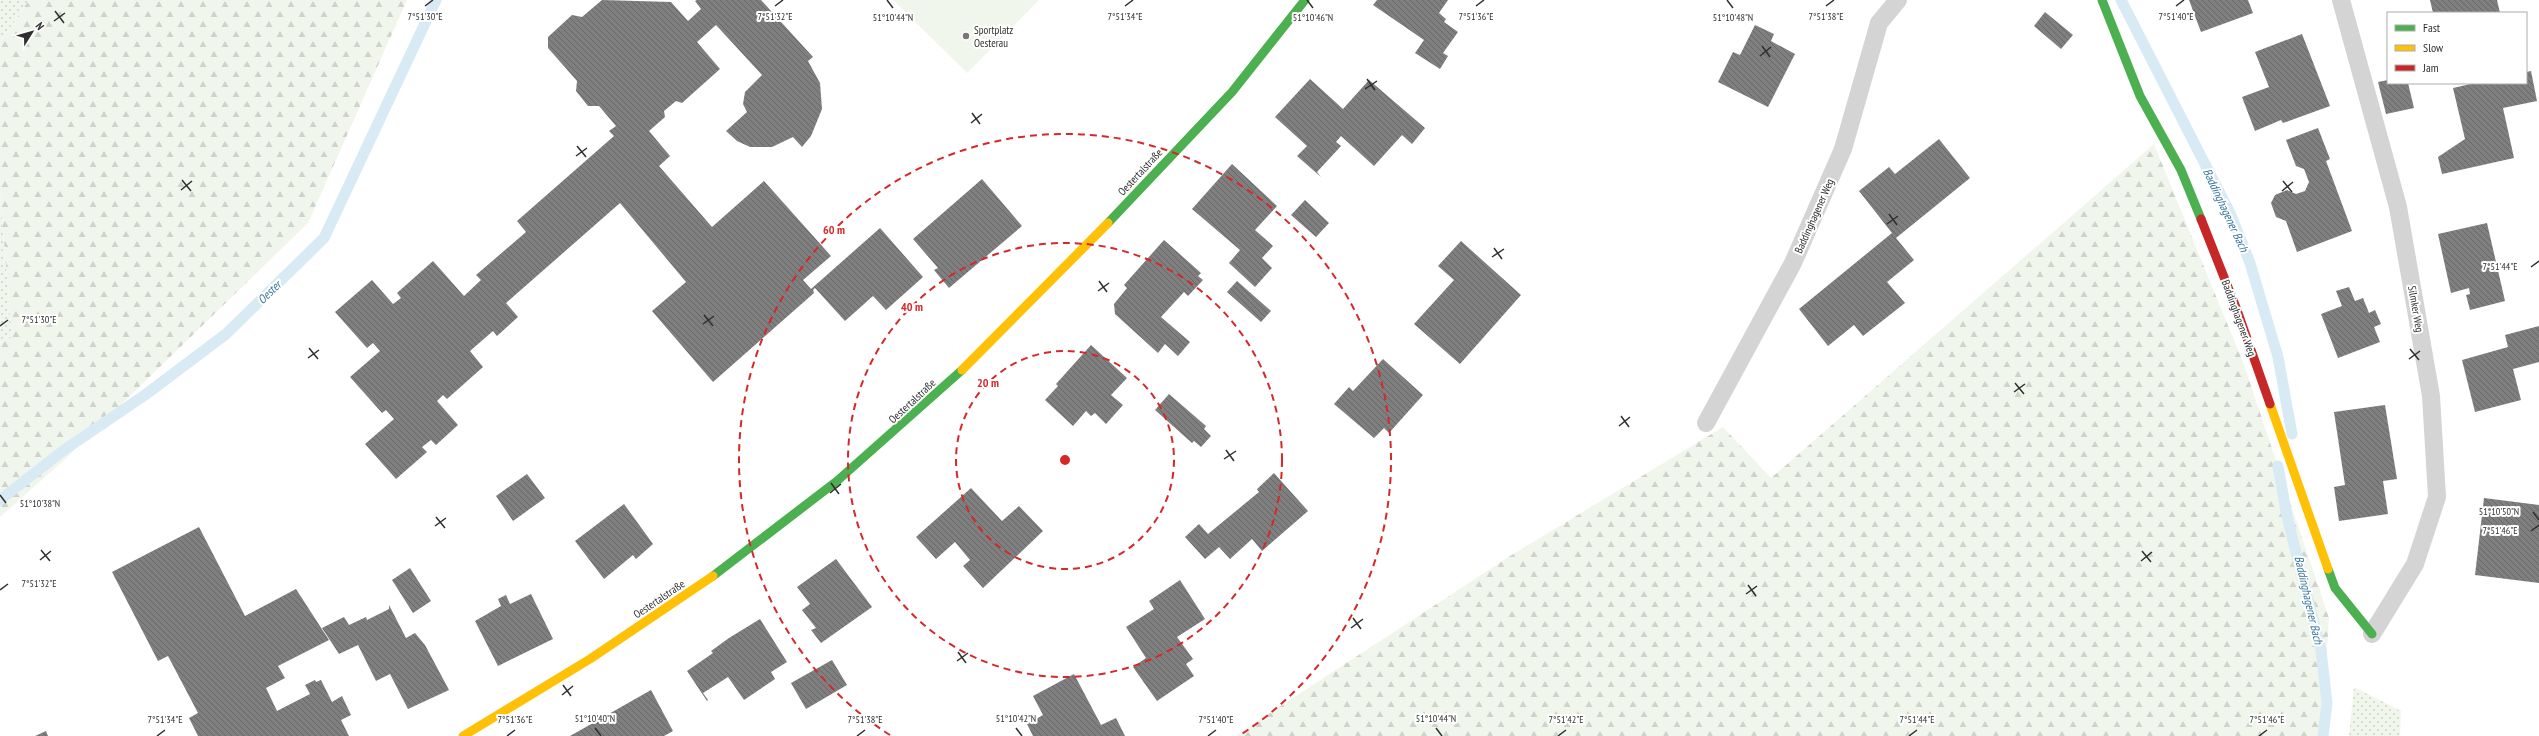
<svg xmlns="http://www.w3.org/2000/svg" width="2539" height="736" viewBox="0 0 2539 736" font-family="'PT Sans Narrow',sans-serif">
<defs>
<pattern id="grass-dots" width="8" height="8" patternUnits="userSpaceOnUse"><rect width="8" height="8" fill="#f1f6ec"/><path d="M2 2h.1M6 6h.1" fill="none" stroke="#cfd3cb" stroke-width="1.8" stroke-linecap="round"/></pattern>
<pattern id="forest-firs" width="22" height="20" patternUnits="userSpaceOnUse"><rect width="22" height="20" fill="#f1f6ec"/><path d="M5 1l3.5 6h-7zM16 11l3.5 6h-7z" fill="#cfd3cb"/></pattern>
<pattern id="building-back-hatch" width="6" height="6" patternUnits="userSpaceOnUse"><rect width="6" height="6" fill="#7f7f7f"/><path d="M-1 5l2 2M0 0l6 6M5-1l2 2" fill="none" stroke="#686868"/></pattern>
</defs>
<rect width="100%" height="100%" fill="#fff"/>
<!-- grass -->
<g fill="url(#grass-dots)">
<polygon points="0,0 29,0 0,43"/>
<polygon points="0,193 12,337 0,344"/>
<polygon points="2354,687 2401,711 2400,736 2349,736"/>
</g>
<!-- forest -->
<g fill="url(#forest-firs)">
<polygon points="29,0 407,0 308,223 63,461 0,517 0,344 12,337 0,193 0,43"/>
<polygon points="2154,144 2244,365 2329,618 2321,736 1235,736 1510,556 1723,427 1771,478"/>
</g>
<!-- pitch -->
<polygon fill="#f1f6ec" points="893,0 1039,0 967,73"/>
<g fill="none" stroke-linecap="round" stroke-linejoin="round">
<!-- stream -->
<g stroke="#d8eaf4" stroke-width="11">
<polyline points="2121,0 2230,213 2250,263 2278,357 2292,434"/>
<polyline points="2278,466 2287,517 2321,650 2327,703 2323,736"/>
<polyline points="0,500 64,450 145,395 226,334 324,238 436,0"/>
</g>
</g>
<!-- building -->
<g fill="url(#building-back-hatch)">
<polygon points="602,0 671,2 688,21 701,9 695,1 697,0 761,0 813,57 808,61 820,83 822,109 811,136 802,147 793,137 772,147 750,147 737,141 726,131 747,112 743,104 745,92 762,75 716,25 697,42 720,69 682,103 676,101 664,111 665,117 649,131 670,156 659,166 712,227 764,181 831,256 803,280 811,289 880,228 923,277 886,310 873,296 845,321 815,288 813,290 814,293 713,382 652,311 686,282 620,203 506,303 518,317 497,336 493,331 470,351 483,367 447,399 443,395 437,401 458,425 436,445 431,440 422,447 427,452 396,479 365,444 394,419 386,410 382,413 350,377 380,351 373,343 367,348 335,312 372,280 393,304 401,298 397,293 433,261 464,296 481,280 476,275 526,232 517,221 614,136 609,131 616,126 599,106 588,106 576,91 577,81 548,48 548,37 572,15 582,17"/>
<polygon points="1377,0 1448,0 1439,13 1446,19 1444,22 1458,32 1443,53 1448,56 1440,69 1415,53 1424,40 1373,5"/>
<polygon points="2189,0 2248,0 2253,13 2201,32"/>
<polygon points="2430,0 2497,0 2500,13 2433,13"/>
<polygon points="2045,12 2073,35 2061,49 2034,26"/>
<polygon points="1755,25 1774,34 1771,41 1795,54 1768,107 1718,82 1733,52 1740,55"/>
<polygon points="2302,34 2330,106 2283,123 2281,120 2255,131 2242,97 2269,87 2255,52"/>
<polygon points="2531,71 2537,101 2503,108 2514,158 2442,174 2438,157 2465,139 2453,88 2475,83 2526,83 2526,72"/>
<polygon points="1310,79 1343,109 1369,80 1425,128 1412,144 1402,135 1374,166 1341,136 1336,142 1341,146 1317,172 1321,177 1297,156 1307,146 1275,117"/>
<polygon points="2388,80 2388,83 2408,83 2414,108 2386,114 2378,82"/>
<polygon points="2318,128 2330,159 2326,161 2352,231 2297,252 2286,221 2276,217 2271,203 2275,195 2287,190 2296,194 2305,191 2309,182 2304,169 2296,166 2286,140"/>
<polygon points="1939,139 1970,178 1896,238 1914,260 1887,282 1905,303 1863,336 1854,325 1828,346 1799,309 1892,233 1859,191 1889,167 1895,174"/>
<polygon points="1232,164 1277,206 1255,230 1273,246 1262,258 1272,268 1255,287 1229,263 1240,250 1192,209"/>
<polygon points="982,179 1022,226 949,288 934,270 938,268 913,239"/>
<polygon points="1305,200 1329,223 1316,237 1291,215"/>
<polygon points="2487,223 2505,301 2470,310 2466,295 2470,294 2469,288 2451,293 2438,234"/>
<polygon points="1164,240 1201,273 1198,276 1203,280 1188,296 1184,292 1161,317 1190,342 1178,356 1165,344 1158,353 1115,314 1114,304 1127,288 1124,285"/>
<polygon points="1461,241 1521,295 1460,364 1414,324 1454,280 1438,266"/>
<polygon points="1237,281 1271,311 1261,322 1227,292"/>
<polygon points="2349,287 2355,301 2363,298 2369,313 2375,310 2381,324 2374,327 2380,342 2338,358 2321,314 2342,306 2336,291"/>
<polygon points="2539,326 2539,362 2513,369 2521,400 2475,412 2462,360 2508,347 2505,335"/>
<polygon points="1091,345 1127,378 1111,395 1123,405 1106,424 1095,413 1091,416 1086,411 1073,426 1045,400 1058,386 1056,384"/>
<polygon points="1383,359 1423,395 1389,433 1384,428 1374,438 1334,404 1349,387 1353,391"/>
<polygon points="1169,394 1206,426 1204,429 1211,436 1201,447 1194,441 1192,443 1155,410"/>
<polygon points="2385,405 2397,479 2383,481 2388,514 2339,521 2334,487 2345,485 2334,412"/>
<polygon points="1274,473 1308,511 1262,551 1252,539 1230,559 1219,547 1205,559 1185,537 1199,524 1208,534 1259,492 1257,489"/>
<polygon points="527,474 545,498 513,521 496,496"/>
<polygon points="971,488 1002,521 1019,506 1043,531 983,588 963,566 970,560 955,542 936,559 916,537"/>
<polygon points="2484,498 2539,505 2539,583 2475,575"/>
<polygon points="624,504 653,544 636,559 633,555 604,579 575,541"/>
<polygon points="199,527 245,616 296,589 329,640 278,666 285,678 266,688 277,711 310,694 305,685 315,680 316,682 321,680 332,702 342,696 351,715 341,720 349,736 198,736 189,718 198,713 168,656 158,661 112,572"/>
<polygon points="836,559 872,607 821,643 811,630 816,628 802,610 810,604 797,587"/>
<polygon points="410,568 431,601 413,613 392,580"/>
<polygon points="1180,580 1205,619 1177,637 1193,659 1186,664 1194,676 1157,701 1133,667 1146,658 1126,627 1154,609 1149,601"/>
<polygon points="531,594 553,639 498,666 475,621 501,606 498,599 506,595 510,604"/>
<polygon points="389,605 406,638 415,633 425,645 449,690 408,709 390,674 376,681 358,645 339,654 322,628 344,617 349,625 366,617 367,620 389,609"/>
<polygon points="760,619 787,662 771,672 775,679 744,700 728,677 703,693 708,700 707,701 687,671 713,653 711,651 729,638"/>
<polygon points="832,660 847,685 806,709 791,683"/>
<polygon points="1074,674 1101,725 1116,718 1125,736 1033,736 1027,724 1043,715 1033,696"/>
<polygon points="651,690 673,731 664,736 570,736"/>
<polygon points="46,731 48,736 35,736"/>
</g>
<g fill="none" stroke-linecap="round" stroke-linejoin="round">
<!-- lane -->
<g stroke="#d4d4d4" stroke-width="18">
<polyline points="2341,0 2398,207 2431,396 2437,497 2415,564 2372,634"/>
<polyline points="1706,423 1793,263 1843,149 1879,23 1898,0"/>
</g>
<!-- fast -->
<g stroke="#4caf50" stroke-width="9">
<polyline points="2102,0 2140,96 2181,170 2201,219"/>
<polyline points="1108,223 1232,92 1305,0"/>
<polyline points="2328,569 2335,588 2372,634"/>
<polyline points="713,576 837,481 962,370"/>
</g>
<!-- slow -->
<g stroke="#ffc107" stroke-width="9">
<polyline points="962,370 1108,223"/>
<polyline points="2270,404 2328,569"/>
<polyline points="463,736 590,659 713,576"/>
</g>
<!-- jam -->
<polyline stroke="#c62828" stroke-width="9" points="2201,219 2237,310 2270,404"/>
</g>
<!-- ticks -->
<path fill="none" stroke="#2f2f2f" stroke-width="1.5" d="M 887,0 L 893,8M 1307,0 L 1313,8M 1727,0 L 1733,8M 425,6 L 433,0M 775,6 L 783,0M 1125,6 L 1133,0M 1476,6 L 1484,0M 1826,6 L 1834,0M 2176,6 L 2184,0M 55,11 L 64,23M 54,21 L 65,13M 1762,46 L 1770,57M 1760,56 L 1771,47M 1367,79 L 1375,90M 1365,89 L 1377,81M 972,113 L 980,124M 971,123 L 982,114M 577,146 L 586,157M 576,156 L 587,148M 182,180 L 191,191M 2283,181 L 2292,192M 181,190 L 192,181M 2282,191 L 2293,182M 1889,214 L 1897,225M 1887,224 L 1898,216M 1494,248 L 1502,259M 1492,257 L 1504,249M 2531,267 L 2539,261M 1099,281 L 1107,292M 1098,291 L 1109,283M 704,315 L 713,326M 703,324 L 714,316M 0,326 L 8,320M 309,348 L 318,359M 2410,349 L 2419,360M 308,358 L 319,350M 2409,359 L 2420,351M 2015,383 L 2024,394M 2014,392 L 2025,384M 1621,416 L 1629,427M 1619,426 L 1630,417M 1226,450 L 1234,461M 1224,459 L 1236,451M 831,483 L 839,494M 830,493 L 841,484M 0,495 L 6,503M 2533,512 L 2539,520M 436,517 L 445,528M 435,526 L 446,518M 2531,531 L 2539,525M 41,550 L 50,561M 2142,551 L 2151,562M 40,560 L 51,551M 2141,561 L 2152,552M 1748,585 L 1756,596M 0,590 L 8,584M 1746,594 L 1757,586M 1353,618 L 1361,629M 1351,628 L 1363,619M 958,652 L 966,663M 957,661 L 968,653M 563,685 L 571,696M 562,695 L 573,686M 595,728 L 601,736M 1016,728 L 1022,736M 1436,728 L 1442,736M 157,736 L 165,730M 507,736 L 515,730M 857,736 L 865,730M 1208,736 L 1216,730M 1558,736 L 1566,730M 1909,736 L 1917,730M 2259,736 L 2267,730"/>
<!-- distance rings -->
<g fill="none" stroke="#d62828" stroke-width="2" stroke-dasharray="7 5">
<circle cx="1065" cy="460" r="109"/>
<circle cx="1065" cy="460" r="217"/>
<path d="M890 735A326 326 0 1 1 1240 735"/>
</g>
<!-- markers -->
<circle fill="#787878" stroke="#fff" stroke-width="1.5" cx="966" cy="36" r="4"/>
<g text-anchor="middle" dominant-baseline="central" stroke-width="4" stroke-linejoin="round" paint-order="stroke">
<!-- poi labels -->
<g font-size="11" fill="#2f2f2f" stroke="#fff" text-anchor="start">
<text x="974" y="30">Sportplatz<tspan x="974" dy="13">Oesterau</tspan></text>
</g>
<!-- street labels -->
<g font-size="11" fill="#2f2f2f" stroke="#fff">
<text transform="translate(1140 172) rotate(-47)">Oestertalstraße</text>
<text transform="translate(1814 216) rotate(-66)">Baddinghagener Weg</text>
<text transform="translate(2416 309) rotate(80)">Silmker Weg</text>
<text transform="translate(2239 318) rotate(70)">Baddinghagener Weg</text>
<text transform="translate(912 401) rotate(-43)">Oestertalstraße</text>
<text transform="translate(659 599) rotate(-34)">Oestertalstraße</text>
</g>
<!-- water labels -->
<g font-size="12" font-style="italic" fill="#357699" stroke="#fff">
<text transform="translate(2226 210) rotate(65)">Baddinghagener Bach</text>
<text transform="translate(269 292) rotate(-44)">Oester</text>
<text transform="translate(2309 600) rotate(77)">Baddinghagener Bach</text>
</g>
</g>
<g font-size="10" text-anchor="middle" fill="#2f2f2f" stroke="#fff" stroke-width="4" stroke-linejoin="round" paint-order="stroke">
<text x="425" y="20">7°51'30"E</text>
<text x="775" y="20">7°51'32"E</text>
<text x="1125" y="20">7°51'34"E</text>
<text x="1476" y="20">7°51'36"E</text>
<text x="1826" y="20">7°51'38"E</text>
<text x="2176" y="20">7°51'40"E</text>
<text x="893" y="21">51°10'44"N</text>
<text x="1313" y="21">51°10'46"N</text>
<text x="1733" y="21">51°10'48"N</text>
<text x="2500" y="270">7°51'44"E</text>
<text x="39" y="323">7°51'30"E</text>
<text x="40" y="507">51°10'38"N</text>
<text x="2499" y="515">51°10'50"N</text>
<text x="2500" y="534">7°51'46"E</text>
<text x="39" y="587">7°51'32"E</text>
<text x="595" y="722">51°10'40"N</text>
<text x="1016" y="722">51°10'42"N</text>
<text x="1436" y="722">51°10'44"N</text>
<text x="165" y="723">7°51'34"E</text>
<text x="515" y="723">7°51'36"E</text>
<text x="865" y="723">7°51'38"E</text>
<text x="1216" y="723">7°51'40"E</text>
<text x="1566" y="723">7°51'42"E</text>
<text x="1917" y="723">7°51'44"E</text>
<text x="2267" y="723">7°51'46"E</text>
</g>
<circle cx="1065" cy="460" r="6" fill="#d62828" stroke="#fff" stroke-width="2"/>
<g font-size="12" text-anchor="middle" font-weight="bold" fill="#d62828" stroke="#fff" stroke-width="4" stroke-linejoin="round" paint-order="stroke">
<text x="834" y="234">60 m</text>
<text x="912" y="311">40 m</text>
<text x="988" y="387">20 m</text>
</g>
<!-- legend -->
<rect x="2387" y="12" width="140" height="72" fill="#ffffff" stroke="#acacac"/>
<rect x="2395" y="25" width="20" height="6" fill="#4caf50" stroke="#acacac"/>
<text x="2423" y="32" font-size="12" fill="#2f2f2f">Fast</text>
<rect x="2395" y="45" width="20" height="6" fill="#ffc107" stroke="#acacac"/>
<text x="2423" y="52" font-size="12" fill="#2f2f2f">Slow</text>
<rect x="2395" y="65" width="20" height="6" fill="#c62828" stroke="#acacac"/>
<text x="2423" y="72" font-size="12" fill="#2f2f2f">Jam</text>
<!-- north arrow -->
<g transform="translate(32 32) rotate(53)" stroke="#ffffff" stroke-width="3" paint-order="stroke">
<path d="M0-3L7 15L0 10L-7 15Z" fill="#2f2f2f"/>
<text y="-6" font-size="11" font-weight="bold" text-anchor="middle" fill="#2f2f2f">N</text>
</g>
</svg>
